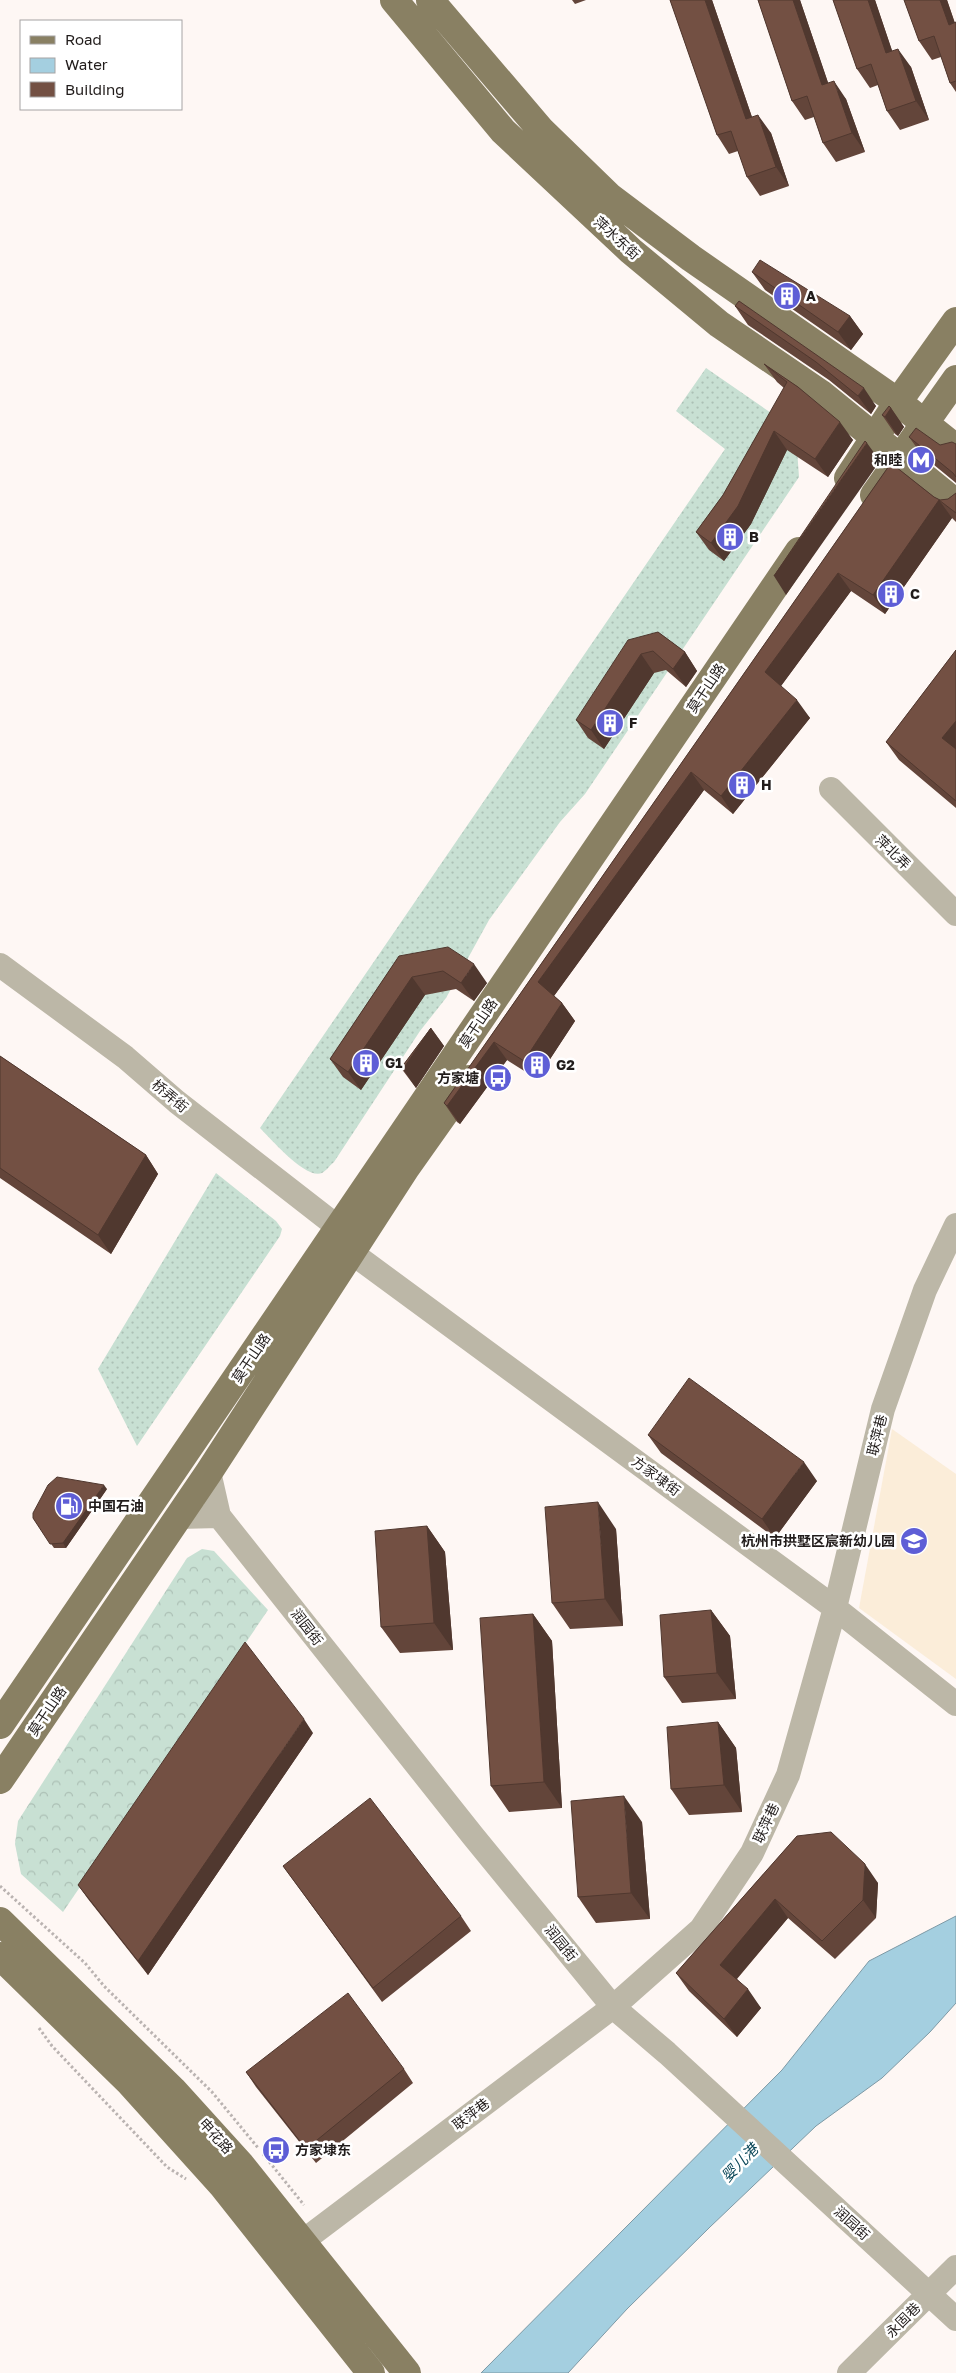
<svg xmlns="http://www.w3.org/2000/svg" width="956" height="2373" viewBox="0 0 956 2373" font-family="'Golos Text','Noto Sans SC',sans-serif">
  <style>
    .education { fill: #fbedd9 }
    .grass { fill: url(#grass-dots) }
    .forest { fill: url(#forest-crowns) }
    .water { fill: #a4cfe0; stroke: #7d99a5 }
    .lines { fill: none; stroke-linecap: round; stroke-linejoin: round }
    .path { stroke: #bab3b1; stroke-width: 3; stroke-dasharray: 2.5 2.5; stroke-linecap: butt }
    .minor { stroke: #bcb7a7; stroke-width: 24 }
    .major { stroke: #898063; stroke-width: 28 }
    .wall { fill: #63453a }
    .shaded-wall { fill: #50382f }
    .building { fill: #735043; stroke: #50382f }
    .labels { text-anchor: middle; stroke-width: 5; stroke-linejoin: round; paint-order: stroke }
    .street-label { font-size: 14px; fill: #211c1b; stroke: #fff }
    .poi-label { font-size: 14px; font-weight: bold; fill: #211c1b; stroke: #fff; text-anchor: start }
    .water-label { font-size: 15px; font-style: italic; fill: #084557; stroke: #fff }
  </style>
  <defs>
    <pattern id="grass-dots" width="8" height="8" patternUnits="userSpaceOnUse" patternTransform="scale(1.25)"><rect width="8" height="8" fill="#c8e0d3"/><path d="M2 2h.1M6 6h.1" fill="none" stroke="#acc0b5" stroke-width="1.8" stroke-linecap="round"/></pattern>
    <pattern id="forest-crowns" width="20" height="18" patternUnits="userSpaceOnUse" patternTransform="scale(1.25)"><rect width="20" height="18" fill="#c8e0d3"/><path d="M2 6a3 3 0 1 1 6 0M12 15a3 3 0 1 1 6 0" fill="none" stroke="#acc0b5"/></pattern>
  </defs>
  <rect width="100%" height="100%" fill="#fef7f4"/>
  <path class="education" d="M892,1429L956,1474V1679L859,1608Z"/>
  <path class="grass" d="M706,368L774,415L797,449L799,477L585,794L560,822L489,920L446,998L420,1031L334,1162C330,1165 326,1171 322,1173C306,1180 271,1139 260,1128L725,449L676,411Z
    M216,1173L276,1221L282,1229L280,1236L137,1446L98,1369Z"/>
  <path class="forest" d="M202,1549L214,1551L268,1610L63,1912L21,1874L15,1844L18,1821L187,1558Z"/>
  <path class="water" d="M956,1916V2003L930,2032L882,2078L816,2126L710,2227L627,2309L568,2373H481L782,2070L869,1961Z"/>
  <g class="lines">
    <path class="path" d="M0,1886L85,1963L104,1986L212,2092L259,2149
      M39,2028L52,2046L167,2167L186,2179
      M263,2154L304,2205"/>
    <path class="minor" d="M831,789L956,914
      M0,965L125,1057L177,1102L339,1228
      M352,1253L835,1608L956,1704
      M209,1472L219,1516L473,1836L613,2007L667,2053L956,2319
      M178,1517L219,1516
      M303,2241L613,2007L701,1929L752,1853L788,1775L835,1608L883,1409L925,1290L956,1225
      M849,2373L956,2267"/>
    <path class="major" d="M394,0L503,131L631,251L719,324L820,393L956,503
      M430,0L541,130L610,197L691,258L898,402L956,448
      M848,478L898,402L956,321
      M874,495L956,379
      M0,1725L799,551
      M0,1780L209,1472L406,1168L469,1079
      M0,1921L173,2090L241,2165L407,2373
      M0,1956L130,2083L222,2185L371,2373"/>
  </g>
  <path class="wall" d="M572,0H586L575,4Z
    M670,0H712L752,117L771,133L789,186L760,196L747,177L738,151L729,154L717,135Z
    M758,0H800L828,83L846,99L865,152L836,162L823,143L814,117L805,120L792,101Z
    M833,0H875L892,51L911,67L929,120L900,130L887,111L878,85L870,88L857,69Z
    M904,0H947L955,23L956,22V92L950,83L941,57L932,60L919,41Z
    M752,272L850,316L863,334L851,350L765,290Z
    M739,301L876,406L871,414L829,380L748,325L735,306Z
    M764,364L798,387L853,440L828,477L787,450L751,524L724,561L709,550L696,532L723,495L784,388L777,382Z
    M891,408L904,427L898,436L895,434L882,415Z
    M909,437L940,445L956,444V483L922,455Z
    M891,463L934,497L940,500L948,499L956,493V522L952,518L885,614L851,591L781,686L810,718L733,814L704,790L554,996L562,1003L575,1021L537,1079L507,1060L460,1124L457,1122L444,1103Z
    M658,632L685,652L697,671L686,687L666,670L654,673L604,749L588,738L576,720Z
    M956,650V808L899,760L886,742Z
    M399,956L487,983L474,1001L456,989L425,995L361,1090L343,1077L330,1059Z
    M431,1028L444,1046L416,1088L401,1068Z
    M0,1056L146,1155L158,1174L111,1254L0,1178Z
    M648,1435L817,1481L775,1538L661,1453Z
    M107,1489L66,1548H54L33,1518Z
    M427,1526L445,1552L453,1650L400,1653L381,1627Z
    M616,1529L623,1626L570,1629L552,1603Z
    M711,1610L730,1636L736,1699L682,1703L664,1677Z
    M533,1614L552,1641L562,1808L509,1812L491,1786Z
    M718,1722L736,1748L742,1812L689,1815L671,1789Z
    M313,1733L148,1975L88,1899L78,1885Z
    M642,1822L650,1919L596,1923L578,1897Z
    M797,1836L878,1883L876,1918L835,1959L788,1918L737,1979L761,2008L737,2037L689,1991L676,1973Z
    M283,1866L461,1916L471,1931L382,2002Z
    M404,2069L413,2083L316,2163L256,2087L246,2072Z"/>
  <path class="shaded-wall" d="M705,0H712L759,138L746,119Z
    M793,0H800L835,103L822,85Z
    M868,0H875L899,71L886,53Z
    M940,0H947L956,27L949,25Z
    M898,49L911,67L929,120L916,101Z
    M834,81L846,99L865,152L852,133Z
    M758,115L771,133L789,186L776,167Z
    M850,316L863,334L851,350L838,332Z
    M864,388L876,406L871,414L858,396Z
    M891,408L904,427L898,436L885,417Z
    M840,422L853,440L828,477L815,459Z
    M774,431L787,450L751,524L724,561L711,543Z
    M867,443L880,461L786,595L774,576Z
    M939,500L952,518L885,614L873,595Z
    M838,573L851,591L778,690L765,672Z
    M685,652L697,671L686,687L673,669Z
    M641,654L654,673L604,749L591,730Z
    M797,700L810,718L733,814L721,796Z
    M956,721V755L942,738Z
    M691,772L704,790L551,1000L538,982Z
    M474,964L487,983L474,1001L461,983Z
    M412,977L425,995L361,1090L348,1072Z
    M562,1003L575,1021L537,1079L524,1061Z
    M431,1028L444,1046L416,1088L403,1069Z
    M494,1042L507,1060L460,1124L447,1106Z
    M146,1155L158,1174L111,1254L98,1235Z
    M804,1462L817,1481L775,1538L762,1519Z
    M104,1485L107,1489L66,1548L63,1543Z
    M598,1502L616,1529L623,1626L605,1599Z
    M427,1526L445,1552L453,1650L434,1623Z
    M711,1610L730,1636L736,1699L717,1673Z
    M533,1614L552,1641L562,1808L544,1782Z
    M304,1719L313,1733L148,1975L138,1961Z
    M718,1722L736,1748L742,1812L724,1785Z
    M624,1796L642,1822L650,1919L631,1893Z
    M865,1864L878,1883L876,1918L863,1900Z
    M775,1899L788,1918L733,1983L720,1965Z
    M748,1989L761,2008L737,2037L724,2019Z"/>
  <path class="building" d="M670,0H705L746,119L758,115L776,167L747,177L731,131L717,135Z
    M758,0H793L822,85L834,81L852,133L823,143L807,96L792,101Z
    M833,0H868L886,53L898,49L916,101L887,111L871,64L857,69Z
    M904,0H940L949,25L956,22V81L950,83L934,36L919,41Z
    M760,260L850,316L838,332L752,272Z
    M739,301L864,388L858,396L816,362L735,306Z
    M764,364L798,387L840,422L815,459L774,431L738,506L711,543L696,532L723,495L787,382Z
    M889,406L891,408L885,417L882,415Z
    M916,428L940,445L952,442L956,444V477L953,473L909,437Z
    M865,441L867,443L774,576L832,490Z
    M891,463L934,497L940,500L948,499L956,493V513L939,500L873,595L838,573L765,672L797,700L721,796L691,772L538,982L562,1003L524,1061L494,1042L447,1106L444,1103Z
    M658,632L685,652L673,669L653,651L641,654L591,730L576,720L628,640Z
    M956,650V721L942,738L956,749V801L886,742Z
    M448,947L474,964L461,983L443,971L412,977L348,1072L330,1059L399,956Z
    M431,1028L403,1069L401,1068Z
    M0,1056L146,1155L98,1235L0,1168Z
    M689,1378L804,1462L762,1519L648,1435Z
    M57,1477L104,1485L63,1543L50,1544L33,1518V1513L48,1485Z
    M598,1502L605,1599L552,1603L545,1507Z
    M427,1526L434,1623L381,1627L375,1531Z
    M711,1610L717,1673L664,1677L660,1615Z
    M533,1614L544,1782L491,1786L480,1618Z
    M245,1642L304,1719L138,1961L78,1885Z
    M718,1722L724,1785L671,1789L667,1727Z
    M624,1796L631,1893L578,1897L571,1801Z
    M370,1798L461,1916L373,1988L283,1866Z
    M831,1832L865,1864L863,1900L822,1941L775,1899L720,1965L748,1989L724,2019L676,1973L797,1836Z
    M348,1993L404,2069L306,2149L246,2072Z"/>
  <defs>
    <g id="building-disc" transform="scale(1.4375)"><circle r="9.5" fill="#5e5ed6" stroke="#fff"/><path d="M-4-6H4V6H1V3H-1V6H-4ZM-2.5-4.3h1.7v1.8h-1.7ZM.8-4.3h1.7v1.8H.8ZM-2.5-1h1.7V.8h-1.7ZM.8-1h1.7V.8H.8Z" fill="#fff"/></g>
    <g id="metro-disc" transform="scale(1.4375)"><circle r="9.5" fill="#5e5ed6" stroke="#fff"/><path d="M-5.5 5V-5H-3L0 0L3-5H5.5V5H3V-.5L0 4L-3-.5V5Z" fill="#fff"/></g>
    <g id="bus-disc" transform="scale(1.4375)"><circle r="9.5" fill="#5e5ed6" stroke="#fff"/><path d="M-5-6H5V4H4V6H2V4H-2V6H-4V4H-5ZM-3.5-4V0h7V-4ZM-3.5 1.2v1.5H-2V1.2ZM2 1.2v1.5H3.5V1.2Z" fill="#fff"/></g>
    <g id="fuel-disc" transform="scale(1.4375)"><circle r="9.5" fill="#5e5ed6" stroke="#fff"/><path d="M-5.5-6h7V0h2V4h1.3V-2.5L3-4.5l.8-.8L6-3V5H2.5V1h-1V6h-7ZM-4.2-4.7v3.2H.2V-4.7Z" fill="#fff"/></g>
    <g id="school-disc" transform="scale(1.4375)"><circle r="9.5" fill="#5e5ed6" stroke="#fff"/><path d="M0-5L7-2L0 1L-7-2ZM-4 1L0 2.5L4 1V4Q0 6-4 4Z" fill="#fff"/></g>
  </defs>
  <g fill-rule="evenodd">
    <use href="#building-disc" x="787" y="296"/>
    <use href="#metro-disc" x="921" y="460"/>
    <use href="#building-disc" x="730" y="537"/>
    <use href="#building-disc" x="891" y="594"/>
    <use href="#building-disc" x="610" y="723"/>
    <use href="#building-disc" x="742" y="785"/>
    <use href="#building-disc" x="366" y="1063"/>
    <use href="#building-disc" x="537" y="1065"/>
    <use href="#bus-disc" x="498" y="1078"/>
    <use href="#fuel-disc" x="69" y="1506"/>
    <use href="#school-disc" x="914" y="1541"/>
    <use href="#bus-disc" x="276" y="2150"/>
  </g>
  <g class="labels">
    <g class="street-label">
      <text transform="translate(617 238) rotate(42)" y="5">萍水东街</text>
      <text transform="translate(706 688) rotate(-56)" y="5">莫干山路</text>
      <text transform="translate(893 852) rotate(45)" y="5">萍北弄</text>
      <text transform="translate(478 1023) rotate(-56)" y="5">莫干山路</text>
      <text transform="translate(170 1096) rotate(40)" y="5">桥弄街</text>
      <text transform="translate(251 1358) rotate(-56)" y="5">莫干山路</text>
      <text transform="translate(877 1435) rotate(-76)" y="5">联萍巷</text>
      <text transform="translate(656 1476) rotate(36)" y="5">方家埭街</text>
      <text transform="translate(307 1627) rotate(52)" y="5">润园街</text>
      <text transform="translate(47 1711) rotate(-56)" y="5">莫干山路</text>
      <text transform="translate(766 1823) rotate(-65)" y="5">联萍巷</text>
      <text transform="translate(561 1943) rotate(51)" y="5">润园街</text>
      <text transform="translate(471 2114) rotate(-37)" y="5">联萍巷</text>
      <text transform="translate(216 2136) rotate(48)" y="5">申花路</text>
      <text transform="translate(852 2223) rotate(42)" y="5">润园街</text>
      <text transform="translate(903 2320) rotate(-45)" y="5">永固巷</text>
    </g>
    <g class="poi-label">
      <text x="806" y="301">A</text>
      <text x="902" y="465" text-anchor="end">和睦</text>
      <text x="749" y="542">B</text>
      <text x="910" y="599">C</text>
      <text x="629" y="728">F</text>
      <text x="761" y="790">H</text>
      <text x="385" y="1068">G1</text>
      <text x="556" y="1070">G2</text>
      <text x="479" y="1083" text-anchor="end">方家塘</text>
      <text x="88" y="1511">中国石油</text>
      <text x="895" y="1546" text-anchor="end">杭州市拱墅区宸新幼儿园</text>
      <text x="295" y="2155">方家埭东</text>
    </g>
    <g class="water-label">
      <text transform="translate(740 2163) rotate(-46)" y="5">婴儿港</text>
    </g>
  </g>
  <rect x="20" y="20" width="162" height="90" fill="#ffffff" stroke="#a6a4a4"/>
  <rect x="30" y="36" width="25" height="8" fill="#898063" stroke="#a6a4a4"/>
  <text x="65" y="45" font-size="15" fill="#211c1b">Road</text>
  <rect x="30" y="58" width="25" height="15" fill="#a4cfe0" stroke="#a6a4a4"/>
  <text x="65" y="70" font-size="15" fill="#211c1b">Water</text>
  <rect x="30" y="82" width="25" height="15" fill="#735043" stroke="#a6a4a4"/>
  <text x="65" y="95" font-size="15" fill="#211c1b">Building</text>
</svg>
